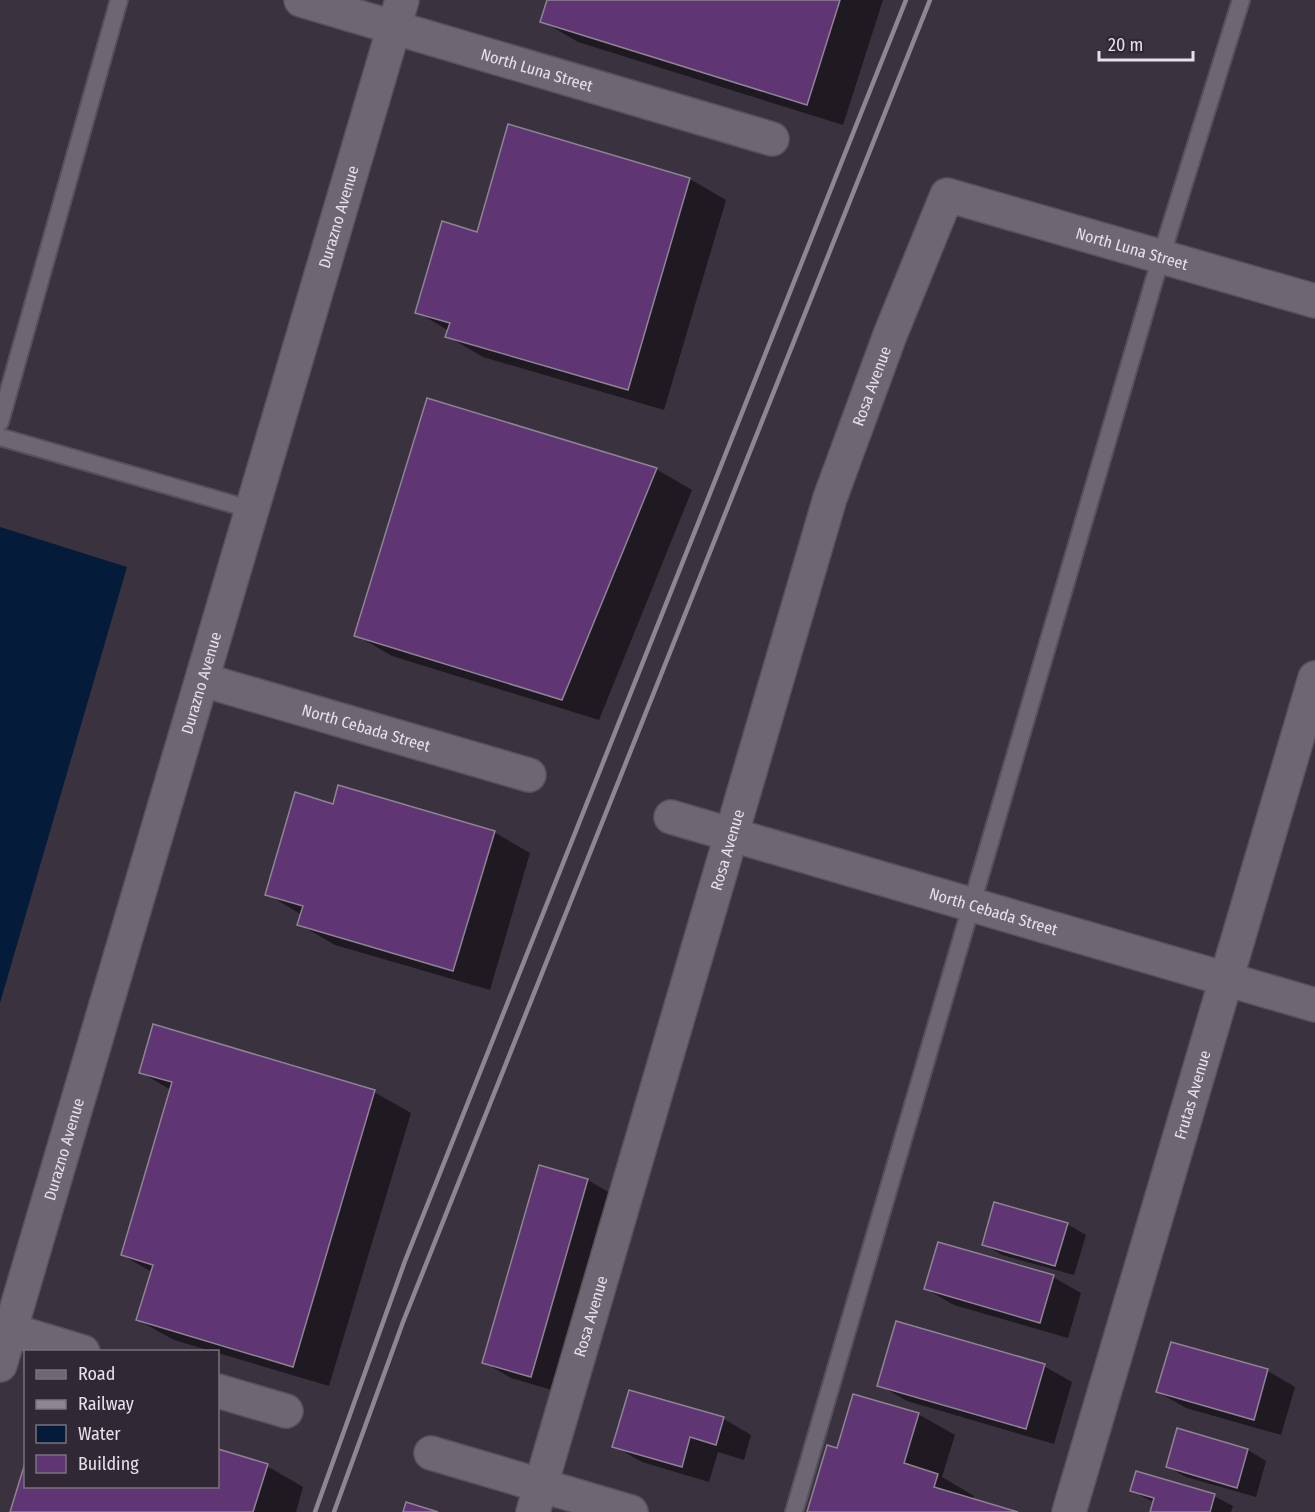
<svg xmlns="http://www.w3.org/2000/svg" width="1315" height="1512" viewBox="0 0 1315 1512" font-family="'Fira Sans Condensed',sans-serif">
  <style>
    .water { fill: #041b3a }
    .shadow { fill: #0007 }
    .building { fill: #603574; stroke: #8d8493; stroke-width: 1.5 }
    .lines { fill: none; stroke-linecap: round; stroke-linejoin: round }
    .lane-casing { stroke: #58515c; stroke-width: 20 }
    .street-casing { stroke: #58515c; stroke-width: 36 }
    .lane { stroke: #6f6674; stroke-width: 16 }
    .street { stroke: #6f6674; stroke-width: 33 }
    .rail { stroke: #8d8791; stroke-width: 4.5 }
    .labels { text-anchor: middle; stroke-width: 4.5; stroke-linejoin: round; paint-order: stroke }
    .street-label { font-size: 16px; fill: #e6e1e9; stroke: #302834 }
  </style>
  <rect width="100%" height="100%" fill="#3a323e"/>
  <path class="water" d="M0,527L127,567L0,1003Z"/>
  <path class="shadow" d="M548,0H883L843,125L578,42L542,21Z
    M690,179L726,200L664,410L483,357L447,336L449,331L417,312L478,234Z
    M656,469L692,490L599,720L392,656L356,635Z
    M334,806L494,832L530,853L490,990L335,945L299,924L302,915L267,894Z
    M140,1072L374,1092L411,1113L329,1386L174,1340L138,1320L152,1272L122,1255L171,1090Z
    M588,1180L615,1196L559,1392L511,1378L484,1362Z
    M1067,1224L1086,1235L1074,1275L1002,1255L983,1244Z
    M1053,1277L1081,1293L1068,1338L954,1305L926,1289Z
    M1172,1343L1268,1371L1295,1387L1281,1435L1186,1408L1158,1392Z
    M1044,1366L1072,1382L1054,1444L907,1401L879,1385Z
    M630,1392L724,1419L751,1435L744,1460L718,1452L709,1482L642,1462L614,1446Z
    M918,1414L955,1435L942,1477L974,1496L973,1500L1013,1512H809L838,1450Z
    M1248,1450L1266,1461L1256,1497L1186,1477L1168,1467Z
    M218,1451L267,1466L303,1487L296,1512H11L26,1486H218Z
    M1132,1491L1214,1496L1233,1506L1231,1512H1152L1155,1503Z"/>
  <path class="building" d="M547,0H840L807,105L540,22Z
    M508,124L690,178L628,390L445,337L450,323L415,313L442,221L477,232Z
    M427,398L657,468L562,700L354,636Z
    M338,785L495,831L453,971L297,925L303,906L265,895L295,792L333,804Z
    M153,1024L375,1090L293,1367L136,1320L153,1265L121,1255L172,1082L139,1073Z
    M539,1165L588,1179L531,1377L482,1363Z
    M994,1202L1068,1223L1055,1266L982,1245Z
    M938,1242L1054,1275L1040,1323L924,1289Z
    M896,1321L1045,1364L1026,1429L877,1386Z
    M1171,1342L1268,1369L1254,1420L1156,1392Z
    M629,1390L724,1417L716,1445L690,1437L682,1467L612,1447Z
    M853,1394L919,1413L904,1463L938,1474L934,1487L1018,1512H807L827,1445L837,1448Z
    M1177,1428L1248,1449L1237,1488L1166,1467Z
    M218,1449L268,1464L253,1512H10L26,1460V1486H218Z
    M1136,1471L1215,1494L1210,1512H1150L1154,1498L1130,1491Z
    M406,1502L438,1512H403Z"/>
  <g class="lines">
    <g class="lane-casing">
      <path id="lane" d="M0,422L119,0
        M0,437L253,510
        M794,1512L1161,257L1241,0"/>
    </g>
    <g class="street-casing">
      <g id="street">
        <path id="s1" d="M301,0L772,139"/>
        <path id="s2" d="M203,680L529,775"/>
        <path id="s3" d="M671,817L1315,1005"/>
        <path d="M0,1327L83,1352"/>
        <path id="s4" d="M0,1365L402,0"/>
        <path d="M218,1391L286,1411"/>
        <path d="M431,1453L631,1512"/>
        <path id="s5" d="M533,1512L830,498L890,335L947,195L1315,301"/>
        <path id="s6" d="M1069,1512L1315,678"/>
      </g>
    </g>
    <use href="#lane" class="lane"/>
    <use href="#street" class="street"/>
    <path class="rail" d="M315,1512L405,1261L906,0
      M334,1512L403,1322L930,0"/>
  </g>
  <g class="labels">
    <g class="street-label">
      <text dy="6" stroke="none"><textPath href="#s1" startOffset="246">North Luna Street</textPath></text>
      <text dy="6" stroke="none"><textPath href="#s4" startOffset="1197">Durazno Avenue</textPath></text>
      <text dy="6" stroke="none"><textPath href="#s5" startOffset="1574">North Luna Street</textPath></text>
      <text dy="6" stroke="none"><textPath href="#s5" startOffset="1176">Rosa Avenue</textPath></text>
      <text dy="6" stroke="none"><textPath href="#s4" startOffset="711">Durazno Avenue</textPath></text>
      <text dy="6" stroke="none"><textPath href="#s2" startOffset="170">North Cebada Street</textPath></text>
      <text dy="6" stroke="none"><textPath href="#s5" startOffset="690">Rosa Avenue</textPath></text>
      <text dy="6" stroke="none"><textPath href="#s3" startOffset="336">North Cebada Street</textPath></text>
      <text dy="6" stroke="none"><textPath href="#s6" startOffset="435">Frutas Avenue</textPath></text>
      <text dy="6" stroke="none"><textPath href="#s4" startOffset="225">Durazno Avenue</textPath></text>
      <text dy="6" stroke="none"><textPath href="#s5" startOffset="204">Rosa Avenue</textPath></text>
    </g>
  </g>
  <rect x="24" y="1350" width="195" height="138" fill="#302834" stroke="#79727c" stroke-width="1.5"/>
  <rect x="36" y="1370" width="30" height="9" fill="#6f6674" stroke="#79727c" stroke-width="1.5"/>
  <text x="78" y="1380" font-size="18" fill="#e6e1e9">Road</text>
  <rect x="36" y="1400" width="30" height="9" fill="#8d8791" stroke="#79727c" stroke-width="1.5"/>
  <text x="78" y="1410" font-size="18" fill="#e6e1e9">Railway</text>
  <rect x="36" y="1425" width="30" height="18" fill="#041b3a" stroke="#79727c" stroke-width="1.5"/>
  <text x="78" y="1440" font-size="18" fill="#e6e1e9">Water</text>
  <rect x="36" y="1455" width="30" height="18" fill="#603574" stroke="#79727c" stroke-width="1.5"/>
  <text x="78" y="1470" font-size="18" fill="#e6e1e9">Building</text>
  <path d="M1099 51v9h94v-9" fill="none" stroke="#e6e1e9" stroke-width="3"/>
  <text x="1108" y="51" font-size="18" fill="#e6e1e9" stroke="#302834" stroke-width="4.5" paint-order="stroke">20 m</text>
</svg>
